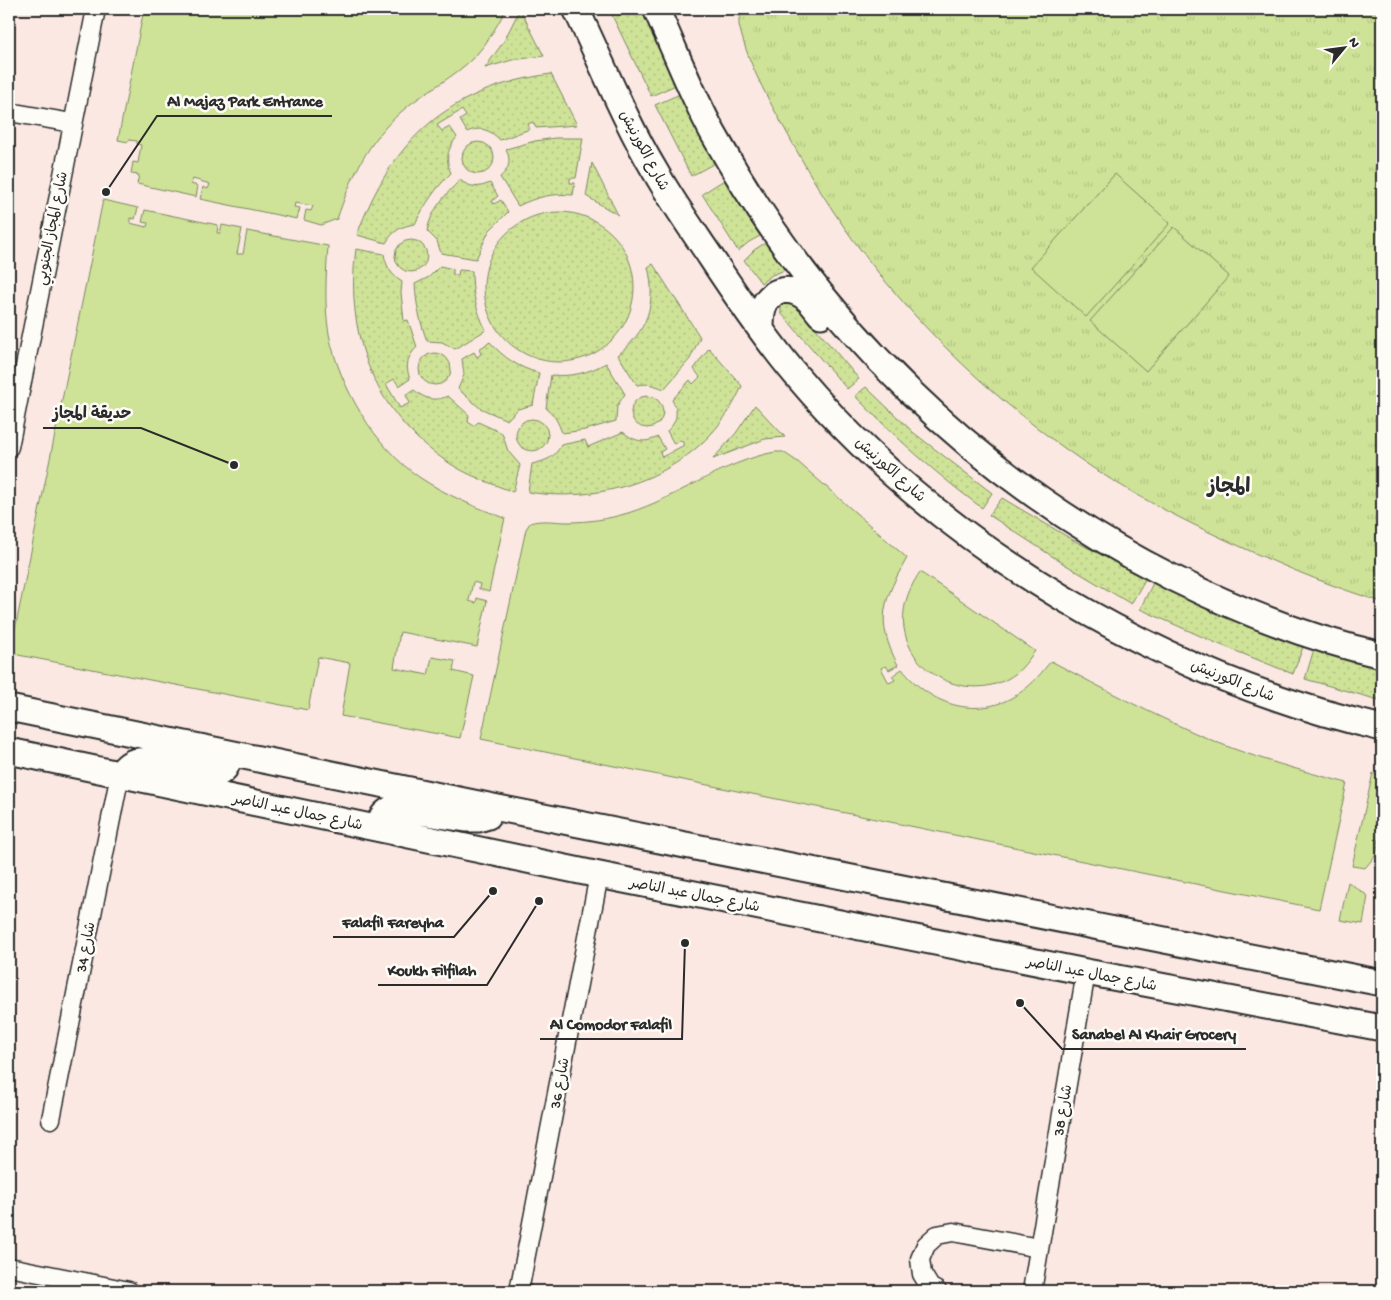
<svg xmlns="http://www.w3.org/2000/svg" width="1391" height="1300" viewBox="0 0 1391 1300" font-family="'Gochi Hand','Playpen Sans Arabic',sans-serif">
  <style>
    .grass { fill: url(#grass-dots); stroke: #7c8761 }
    .park { fill: url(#park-tufts); stroke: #7c8761 }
    .garden { fill: #cee397; stroke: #7c8761 }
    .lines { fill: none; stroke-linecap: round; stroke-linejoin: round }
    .street-casing { stroke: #2b2b2b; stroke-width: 21 }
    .secondary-casing { stroke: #2b2b2b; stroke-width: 29 }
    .street { stroke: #fdfcf7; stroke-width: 18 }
    .secondary { stroke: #fdfcf7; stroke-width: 25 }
    .labels { text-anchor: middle; stroke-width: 5; stroke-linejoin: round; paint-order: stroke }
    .street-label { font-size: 15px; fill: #2b2b2b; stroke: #fdfcf7 }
    .district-label { font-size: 20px; font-weight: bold; fill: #2b2b2b; stroke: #fdfcf7 }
    .leader { fill: none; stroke: #2b2b2b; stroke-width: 2 }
    .callout-dot { fill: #2b2b2b; stroke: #fdfcf7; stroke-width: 2 }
    .callout-label { font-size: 16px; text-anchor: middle; font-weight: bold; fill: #2b2b2b; stroke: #fdfcf7; stroke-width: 5; stroke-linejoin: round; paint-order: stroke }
  </style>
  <defs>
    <pattern id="grass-dots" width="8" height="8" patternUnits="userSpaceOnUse" patternTransform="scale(1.25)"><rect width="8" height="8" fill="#cee397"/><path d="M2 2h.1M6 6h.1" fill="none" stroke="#b1c382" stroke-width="1.8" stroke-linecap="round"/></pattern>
    <pattern id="park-tufts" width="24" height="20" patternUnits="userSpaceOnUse" patternTransform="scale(1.25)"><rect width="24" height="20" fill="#cee397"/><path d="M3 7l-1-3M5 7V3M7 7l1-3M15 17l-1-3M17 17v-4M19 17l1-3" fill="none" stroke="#b1c382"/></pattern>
  </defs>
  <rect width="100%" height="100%" fill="#fbe8e3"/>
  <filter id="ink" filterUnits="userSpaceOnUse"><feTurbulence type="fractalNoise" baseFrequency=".02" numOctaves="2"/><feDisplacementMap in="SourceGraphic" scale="10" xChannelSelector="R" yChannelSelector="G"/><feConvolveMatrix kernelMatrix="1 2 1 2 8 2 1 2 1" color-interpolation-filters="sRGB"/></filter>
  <g filter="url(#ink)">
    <path class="grass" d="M520,9L544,56L512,60L485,68L504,41Z
      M609,9H641L676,85L651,96Z
      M551,74L577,125L536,128L533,122L528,124L530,129L500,140C490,130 481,126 467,132L460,120L466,116L462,110L437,125L442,131L450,127L457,137C447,149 445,160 451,173C435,189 425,204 415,224C401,226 393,231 386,243L357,235C392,139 449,88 551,74Z
      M680,94L715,163L691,176L655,105Z
      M555,138H583L576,178H570V183H575L573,195C552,193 536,197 518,206L500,177C510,169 511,160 506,149L535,141Z
      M462 158a16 16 0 1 1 32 0a16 16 0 1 1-32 0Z
      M592,163L618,215L586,196Z
      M460,180C470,188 479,188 490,183L498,196L492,201L494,204L501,200L508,212L489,231L476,259L441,253L437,241L427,231C431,210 445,195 460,180Z
      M724,180L760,236L749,242L738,251L702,194Z
      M484 287a75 75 0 1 1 150 0a75 75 0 1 1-150 0Z
      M395 256a16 16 0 1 1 32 0a16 16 0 1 1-32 0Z
      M765,243L785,270L772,275L761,283L744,260L754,250Z
      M356,249L384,254C386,266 391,275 402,282L401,293L404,321L408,320L417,347C407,357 405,366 410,379L399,386L394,379L386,384L400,408L410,403L406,395L414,390C425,399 434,402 448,396L469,415L468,422L474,426L478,422L502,433L508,451L520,465L513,492C493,484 472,477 454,466C376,419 344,336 356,249Z
      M653,264L700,337L690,359L664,389C654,385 648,383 637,385L618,355C647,331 657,304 648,267Z
      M440,266L453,269V275H458L459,270L472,271C472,293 476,310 486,330L455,349L442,342L427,341C420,322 416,304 415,284L429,277Z
      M785,302L794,303L859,379L847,389L781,313V307Z
      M490,342C504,358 519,368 539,373L533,405L518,409L507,420L480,408L458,389L464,375L462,359L474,352L477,357L481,354L479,349Z
      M709,348L742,386C707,469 612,506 528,492L532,464C545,461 555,458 561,445L585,440L588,447L623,432C634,441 644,444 658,437L665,449L660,452L662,457L684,445L681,440L674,444L667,431C677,422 679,412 672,400L690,380L693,384L700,377L694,369Z
      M419 369a16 16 0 1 1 32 0a16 16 0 1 1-32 0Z
      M606,363L625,394L617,406L616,421L585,430L562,433C558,422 555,415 546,408L551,375C572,377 588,373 606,363Z
      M866,387L914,433L992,493L982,508C936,474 895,437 855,396Z
      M631 412a16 16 0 1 1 32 0a16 16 0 1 1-32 0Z
      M755,405L785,437L765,439L713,459L736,433Z
      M516 435a16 16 0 1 1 32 0a16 16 0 1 1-32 0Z
      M1002,498L1073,540L1146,578L1131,604L1061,562L989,515Z
      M1153,583L1227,616L1303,647L1293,674L1216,643L1140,609Z
      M1314,649L1382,669V701L1305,679Z"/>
    <path class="park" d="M745,9H1382V602C1336,588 1292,570 1248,550C1194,526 1142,500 1093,468C970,386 863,275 793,144C772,105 749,69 739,25V18Z"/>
    <path class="garden" d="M144,9H504V13C496,27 488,42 477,54C455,78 424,91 401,112C367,142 351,178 337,219L321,225L304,220L306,210L311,211L313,206L295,203L294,207L300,208L297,219L200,199L203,187L208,189L210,184L193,179L191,184L198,186L196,197L137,184L139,175L131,174L133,162L138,163L141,145L137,144V141L129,140L128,142L118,140Z
      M1115,174L1170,223L1086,317L1031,267Z
      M103,200L138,208L135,219L130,218V223L147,227L148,223L142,222L145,210L218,225L217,233H220L222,225L242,229L237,254H243L247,231L328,246C326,275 324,305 329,334C339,386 375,447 419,477C446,495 475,507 505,518L489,592L479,589L480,584L473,582L469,601L476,603L477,598L487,601L477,647L400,632L394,668L428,675L432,657L455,661L453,671L474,676L460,738L341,716L350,663L318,657L308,710L18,655L13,651L12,644Z
      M1174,227L1229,276L1146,371L1090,321Z
      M775,452H783L798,462L907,558C884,599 874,620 898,665L889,670L886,666L881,668L889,683L895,680L892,676L902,669C932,707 980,721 1021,692C1033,684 1042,672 1051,661C1105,690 1159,718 1216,742C1258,759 1303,771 1347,783L1319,909L481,739L526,529L530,523C541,519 556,522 568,522C589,522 608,519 628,513C679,497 722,462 775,452Z
      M920,572L1035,651C1029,659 1023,668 1015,674C978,702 919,682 906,637C899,614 907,591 920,572Z
      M1373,773L1382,779V825L1376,855L1365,868L1352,866Z
      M1348,882L1368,896L1363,924L1340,920Z"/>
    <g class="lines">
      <g class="street-casing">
        <path id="street" d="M9,112L72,123
          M9,447L96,9
          M51,1119L120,774
          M9,1267L129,1291
          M519,1291L599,875
          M937,1291L930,1287L922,1274L920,1259L926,1245L937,1235L953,1232L1039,1248
          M1032,1291L1086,972"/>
      </g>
      <g class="secondary-casing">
        <path id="secondary" d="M576,9C602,63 624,119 655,171C672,201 691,228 710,256C737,297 765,338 796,375C942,548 1163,677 1382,728
          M656,9C675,50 691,93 713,133C820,326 976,479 1173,578C1240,611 1310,639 1382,655
          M761,329C761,322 761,313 764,306C771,288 792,286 806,298C812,302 816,310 821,315
          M9,708L498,808L1382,983
          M9,751L599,875L1086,972L1382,1028
          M120,774C127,764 133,760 146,761L212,775C224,773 229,766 228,753
          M379,828C380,817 384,813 393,808L466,819H478L488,816"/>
      </g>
      <use href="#street" class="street"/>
      <use href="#secondary" class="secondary"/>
    </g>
  </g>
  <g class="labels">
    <g class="street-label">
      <text transform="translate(645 150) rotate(62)" y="5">شارع الكورنيش</text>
      <text transform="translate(51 228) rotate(-79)" y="5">شارع المجاز الجنوبي</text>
      <text transform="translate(891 469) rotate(42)" y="5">شارع الكورنيش</text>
      <text transform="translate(1233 680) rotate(22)" y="5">شارع الكورنيش</text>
      <text transform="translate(298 811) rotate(12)" y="5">شارع جمال عبد الناصر</text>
      <text transform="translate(695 894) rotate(11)" y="5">شارع جمال عبد الناصر</text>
      <text transform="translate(85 947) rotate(-79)" y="5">شارع 34</text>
      <text transform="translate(1092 973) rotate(11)" y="5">شارع جمال عبد الناصر</text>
      <text transform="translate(559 1083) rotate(-79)" y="5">شارع 36</text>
      <text transform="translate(1062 1110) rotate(-80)" y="5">شارع 38</text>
    </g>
    <g class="district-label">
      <text x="1229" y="492">المجاز</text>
    </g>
  </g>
  <path class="leader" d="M106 192L157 116H332M234 465L141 428H43M493 891L454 937H333M539 901L487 985H378M685 943L682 1039H540M1020 1003L1062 1049H1246"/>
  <g class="callout-dot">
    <circle cx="106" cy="192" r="5"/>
    <circle cx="234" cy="465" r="5"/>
    <circle cx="493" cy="891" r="5"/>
    <circle cx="539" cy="901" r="5"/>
    <circle cx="685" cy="943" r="5"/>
    <circle cx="1020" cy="1003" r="5"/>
  </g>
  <g class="callout-label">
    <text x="245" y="106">Al Majaz Park Entrance</text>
    <text x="92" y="418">حديقة المجاز</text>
    <text x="393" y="927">Falafil Fareyha</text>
    <text x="432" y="975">Koukh Filfilah</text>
    <text x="611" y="1029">Al Comodor Falafil</text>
    <text x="1154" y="1039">Sanabel Al Khair Grocery</text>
  </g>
  <rect width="1391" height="1300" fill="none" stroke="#fdfcf7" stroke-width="30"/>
  <rect x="15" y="15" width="1361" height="1270" fill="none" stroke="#2b2b2b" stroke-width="2" filter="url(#ink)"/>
  <g transform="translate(1344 48) rotate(61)" stroke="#fdfcf7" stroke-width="4" paint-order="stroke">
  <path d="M0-4L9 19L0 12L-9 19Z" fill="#2b2b2b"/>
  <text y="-8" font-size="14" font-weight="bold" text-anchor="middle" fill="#2b2b2b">N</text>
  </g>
</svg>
